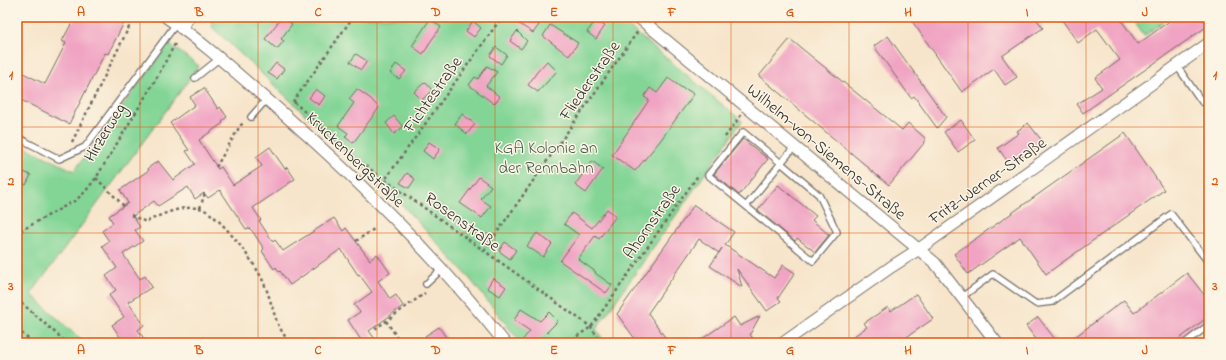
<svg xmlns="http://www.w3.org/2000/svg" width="1226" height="360" viewBox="0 0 1226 360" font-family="'Indie Flower',sans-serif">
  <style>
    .green { fill: #83d596; stroke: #578060 }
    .building { fill: #f0a3c2 }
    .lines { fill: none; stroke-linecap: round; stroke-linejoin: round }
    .lane-casing { stroke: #726c63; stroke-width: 8 }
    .street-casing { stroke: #726c63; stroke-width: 13 }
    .path { stroke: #726c63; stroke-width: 2.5; stroke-dasharray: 3 3; stroke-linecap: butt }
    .lane { stroke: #fff; stroke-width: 5.5 }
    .street { stroke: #fff; stroke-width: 11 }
    .grid { fill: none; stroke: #df570e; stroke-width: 1; stroke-opacity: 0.55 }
    .labels { text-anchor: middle; stroke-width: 3; stroke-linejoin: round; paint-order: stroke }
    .street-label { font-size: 17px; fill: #2b2b2b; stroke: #fcf5e5 }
    .park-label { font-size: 17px; fill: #455e4b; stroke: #fcf5e5 }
    .neatline { fill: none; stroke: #df570e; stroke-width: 1.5 }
    .grid-label { font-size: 13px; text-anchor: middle; font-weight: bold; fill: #df570e }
  </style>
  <rect width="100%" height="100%" fill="#fcf5e5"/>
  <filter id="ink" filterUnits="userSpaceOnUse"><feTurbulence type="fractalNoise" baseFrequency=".025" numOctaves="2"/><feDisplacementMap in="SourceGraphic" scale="8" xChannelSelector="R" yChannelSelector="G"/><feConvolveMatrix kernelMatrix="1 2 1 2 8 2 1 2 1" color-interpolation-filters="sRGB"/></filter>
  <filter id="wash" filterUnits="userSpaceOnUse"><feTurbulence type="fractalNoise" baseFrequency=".012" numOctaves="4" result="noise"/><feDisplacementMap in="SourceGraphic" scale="16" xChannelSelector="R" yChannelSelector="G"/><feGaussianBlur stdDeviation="0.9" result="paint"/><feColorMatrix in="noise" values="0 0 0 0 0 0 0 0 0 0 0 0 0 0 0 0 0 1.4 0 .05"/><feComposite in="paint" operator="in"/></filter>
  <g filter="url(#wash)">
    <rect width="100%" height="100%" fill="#f7e5cb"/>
    <path class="green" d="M211,17H615L628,26L742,121L596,329L605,343H521L466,274L404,207L212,27Z
      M1131,17H1170L1144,36Z
      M169,44L199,66L31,294L84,343H17V143L74,171Z"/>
    <g id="blocks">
      <path class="building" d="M75,17H127L108,54L105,53L69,124L17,98V70L45,84L66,43L62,41Z
        M282,17L292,24L281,39L284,41L277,49L265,39Z
        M509,17H529L539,25L533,33Z
        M909,17H1035L1043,28L1002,56L1017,77L1005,85L994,69L962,92Z
        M1060,17H1119L1138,44L1175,17H1209V25L1083,113L1077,104L1102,88L1095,78L1120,60L1097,29L1078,43Z
        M430,19L441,27L428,45H429L423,54L412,46Z
        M596,20L605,26L596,39L587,32Z
        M473,21L481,28L474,37L466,31Z
        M550,25L578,43L569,56L543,36Z
        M517,31L527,41L521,49L510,41Z
        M888,36L946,117L937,128L914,96L911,98L874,46Z
        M790,39L902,130L908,123L925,138V142L889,185L869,169V168L759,76Z
        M496,47L507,55L501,64L490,56Z
        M356,54L367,61L361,70L350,62Z
        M547,61L557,71L538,92L528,85L537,72Z
        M276,63L284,69L277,79L268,73Z
        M396,64L406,71L399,79L390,73Z
        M487,66L497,72L486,86L500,97L494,104L469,85L475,77L478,79Z
        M668,78L685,90L686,89L694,94L660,141L635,171L612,155L649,100L644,97L650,88L657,93Z
        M425,82L432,90L422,100L414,92Z
        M204,88L218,109L220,107L227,117L222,121L223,123L199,140L218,169L221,167L233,185L262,166L256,157L270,147L285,169L287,167L295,179L253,208L261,220L259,221L273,242L275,240L283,251L334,218L343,231L346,228L370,260L377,254L390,273L378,281L390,299L396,295L403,306L369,331L378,343H363L348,320L360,312L354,305L372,292L359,274L358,275L341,249L290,285L280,271L279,272L276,267L274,269L262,251L264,249L253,232L249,228L246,229L220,190L208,198L204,193L195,199L188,187L158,206L154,201L133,216L140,227L135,230L143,241L123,254L140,279L145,276L152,287L128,302L144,325L138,330L147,343H124L112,325L124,317L109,295L116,290L106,276L117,268L102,246L109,241L102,231L113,223L109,216L128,203L120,190L149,170L148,168L158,161L173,180L195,164L186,151L189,150L170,123L195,105L190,97Z
        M316,89L325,96L319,105L309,98Z
        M357,89L371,99L379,108L353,143L345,137L348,133L338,126L354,103L349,99Z
        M462,114L475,124L467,134L455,124Z
        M394,116L403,127L394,134L386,123Z
        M961,120L975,140L958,152L944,132Z
        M1028,123L1043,142L1010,165L998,148L1019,133L1017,131Z
        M1125,133L1164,190L1046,274L1020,237L968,274L954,254Z
        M743,139L768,159L739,195L714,174Z
        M429,142L440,149L433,159L423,151Z
        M592,161L603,169L586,193L575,185Z
        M21,171L31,175L26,185L17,180Z
        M407,173L415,179L409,188L400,183Z
        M479,177L491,186L481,199L491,206L482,218L460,203Z
        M778,185L816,216L812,220L829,235L815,252L797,238L795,241L758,210Z
        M694,205L734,232L725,245L774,278L783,265L795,273L778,298L781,301L767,311L737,269L742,287L710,266L722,248L719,253L699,239L648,313L669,343H638L617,314Z
        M607,209L616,216L599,239L595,236L578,259L596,272L595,273L612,285L606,293L560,261L579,235L564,224L572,213L592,228Z
        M537,233L552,244L543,257L527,246Z
        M505,242L516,250L510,259L499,251Z
        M1187,273L1209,301V316L1174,343H1067L1124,300L1134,313Z
        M493,278L506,287L500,296L487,288Z
        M916,294L933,319L898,343H844L867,327L864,323L888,307L891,311Z
        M521,309L540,321L549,312L558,321L536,343H520L530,331L514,320Z
        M760,316L750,334L753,339L747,343H696L734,317L740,326Z
        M1038,317L1058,343H1039L1026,326Z
        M439,327L450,343H430L425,336Z"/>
    </g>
  </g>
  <g filter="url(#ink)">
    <use href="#blocks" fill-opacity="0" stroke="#726c63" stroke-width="1"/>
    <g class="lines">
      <g class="lane-casing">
        <path id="lane" d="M1177,66L1202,102
          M195,78L220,58
          M251,117L267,99
          M17,137L59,159L85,147L176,24
          M746,206L781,163L743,132L708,175L813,261L837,232L819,195L781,163L795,146
          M426,284L442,269
          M962,297L993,274L1036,304L1052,302L1171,214L1209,263
          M1185,343L1209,325"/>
      </g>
      <g class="street-casing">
        <path id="street" d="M166,17C200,40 231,68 262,95C350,171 433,253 505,343
          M638,17L935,263L997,343
          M181,28L189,17
          M783,343L891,267L919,249L1209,43"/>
      </g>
      <path class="path" d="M293,102L353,17
        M294,102L360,162L591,327L601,343
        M725,137L741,115
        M72,142L134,17
        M216,167L240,126L244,122
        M96,178L124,206
        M379,188L502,17
        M200,208L205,193
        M131,215L146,222C162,214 180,206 199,208C217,211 256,264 263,281C269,294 272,308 277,322C280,329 285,336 289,343
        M17,236L22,230L76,200L85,192L96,178L156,79L176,42
        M356,241L374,229
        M484,251L638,31
        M17,299L67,343
        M386,321L397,337L399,343
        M17,329L33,343
        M375,329L425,293
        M567,343L591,327L699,174"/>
      <use href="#lane" class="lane"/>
      <use href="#street" class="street"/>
    </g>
  </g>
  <path class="grid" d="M140,17V343M258,17V343M377,17V343M495,17V343M613,17V343M731,17V343M849,17V343M968,17V343M1086,17V343M17,127H1209M17,233H1209"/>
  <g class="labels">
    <g class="street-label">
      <text transform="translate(589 80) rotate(-55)" y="6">Fliederstraße</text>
      <text transform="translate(432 94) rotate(-55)" y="6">Fichtestraße</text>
      <text transform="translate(104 132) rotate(-59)" y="6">Hirzerweg</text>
      <text transform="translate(827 151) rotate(40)" y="6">Wilhelm-von-Siemens-Straße</text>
      <text transform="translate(356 159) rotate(44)" y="6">Kruckenbergstraße</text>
      <text transform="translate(987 180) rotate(-35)" y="6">Fritz-Werner-Straße</text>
      <text transform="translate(463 221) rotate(36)" y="6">Rosenstraße</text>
      <text transform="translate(651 221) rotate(-55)" y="6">Ahornstraße</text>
    </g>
    <g class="park-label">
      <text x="546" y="153">KGA Kolonie an<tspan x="546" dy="20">der Rennbahn</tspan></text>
    </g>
  </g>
  <rect width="1226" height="360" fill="none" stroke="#fcf5e5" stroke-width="44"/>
  <rect x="22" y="22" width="1182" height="316" class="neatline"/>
  <g class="grid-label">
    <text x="81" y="16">A</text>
    <text x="199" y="16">B</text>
    <text x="318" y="16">C</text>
    <text x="436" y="16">D</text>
    <text x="554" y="16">E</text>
    <text x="672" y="16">F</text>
    <text x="790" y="16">G</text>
    <text x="908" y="16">H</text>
    <text x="1027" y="16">I</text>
    <text x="1145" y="16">J</text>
    <text x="11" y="79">1</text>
    <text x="1215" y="79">1</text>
    <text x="11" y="185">2</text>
    <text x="1215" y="185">2</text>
    <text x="11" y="290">3</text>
    <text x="1215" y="290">3</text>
    <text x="81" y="354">A</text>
    <text x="199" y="354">B</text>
    <text x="318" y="354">C</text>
    <text x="436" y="354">D</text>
    <text x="554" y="354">E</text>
    <text x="672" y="354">F</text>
    <text x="790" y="354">G</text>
    <text x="908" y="354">H</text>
    <text x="1027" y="354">I</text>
    <text x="1145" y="354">J</text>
  </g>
</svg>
